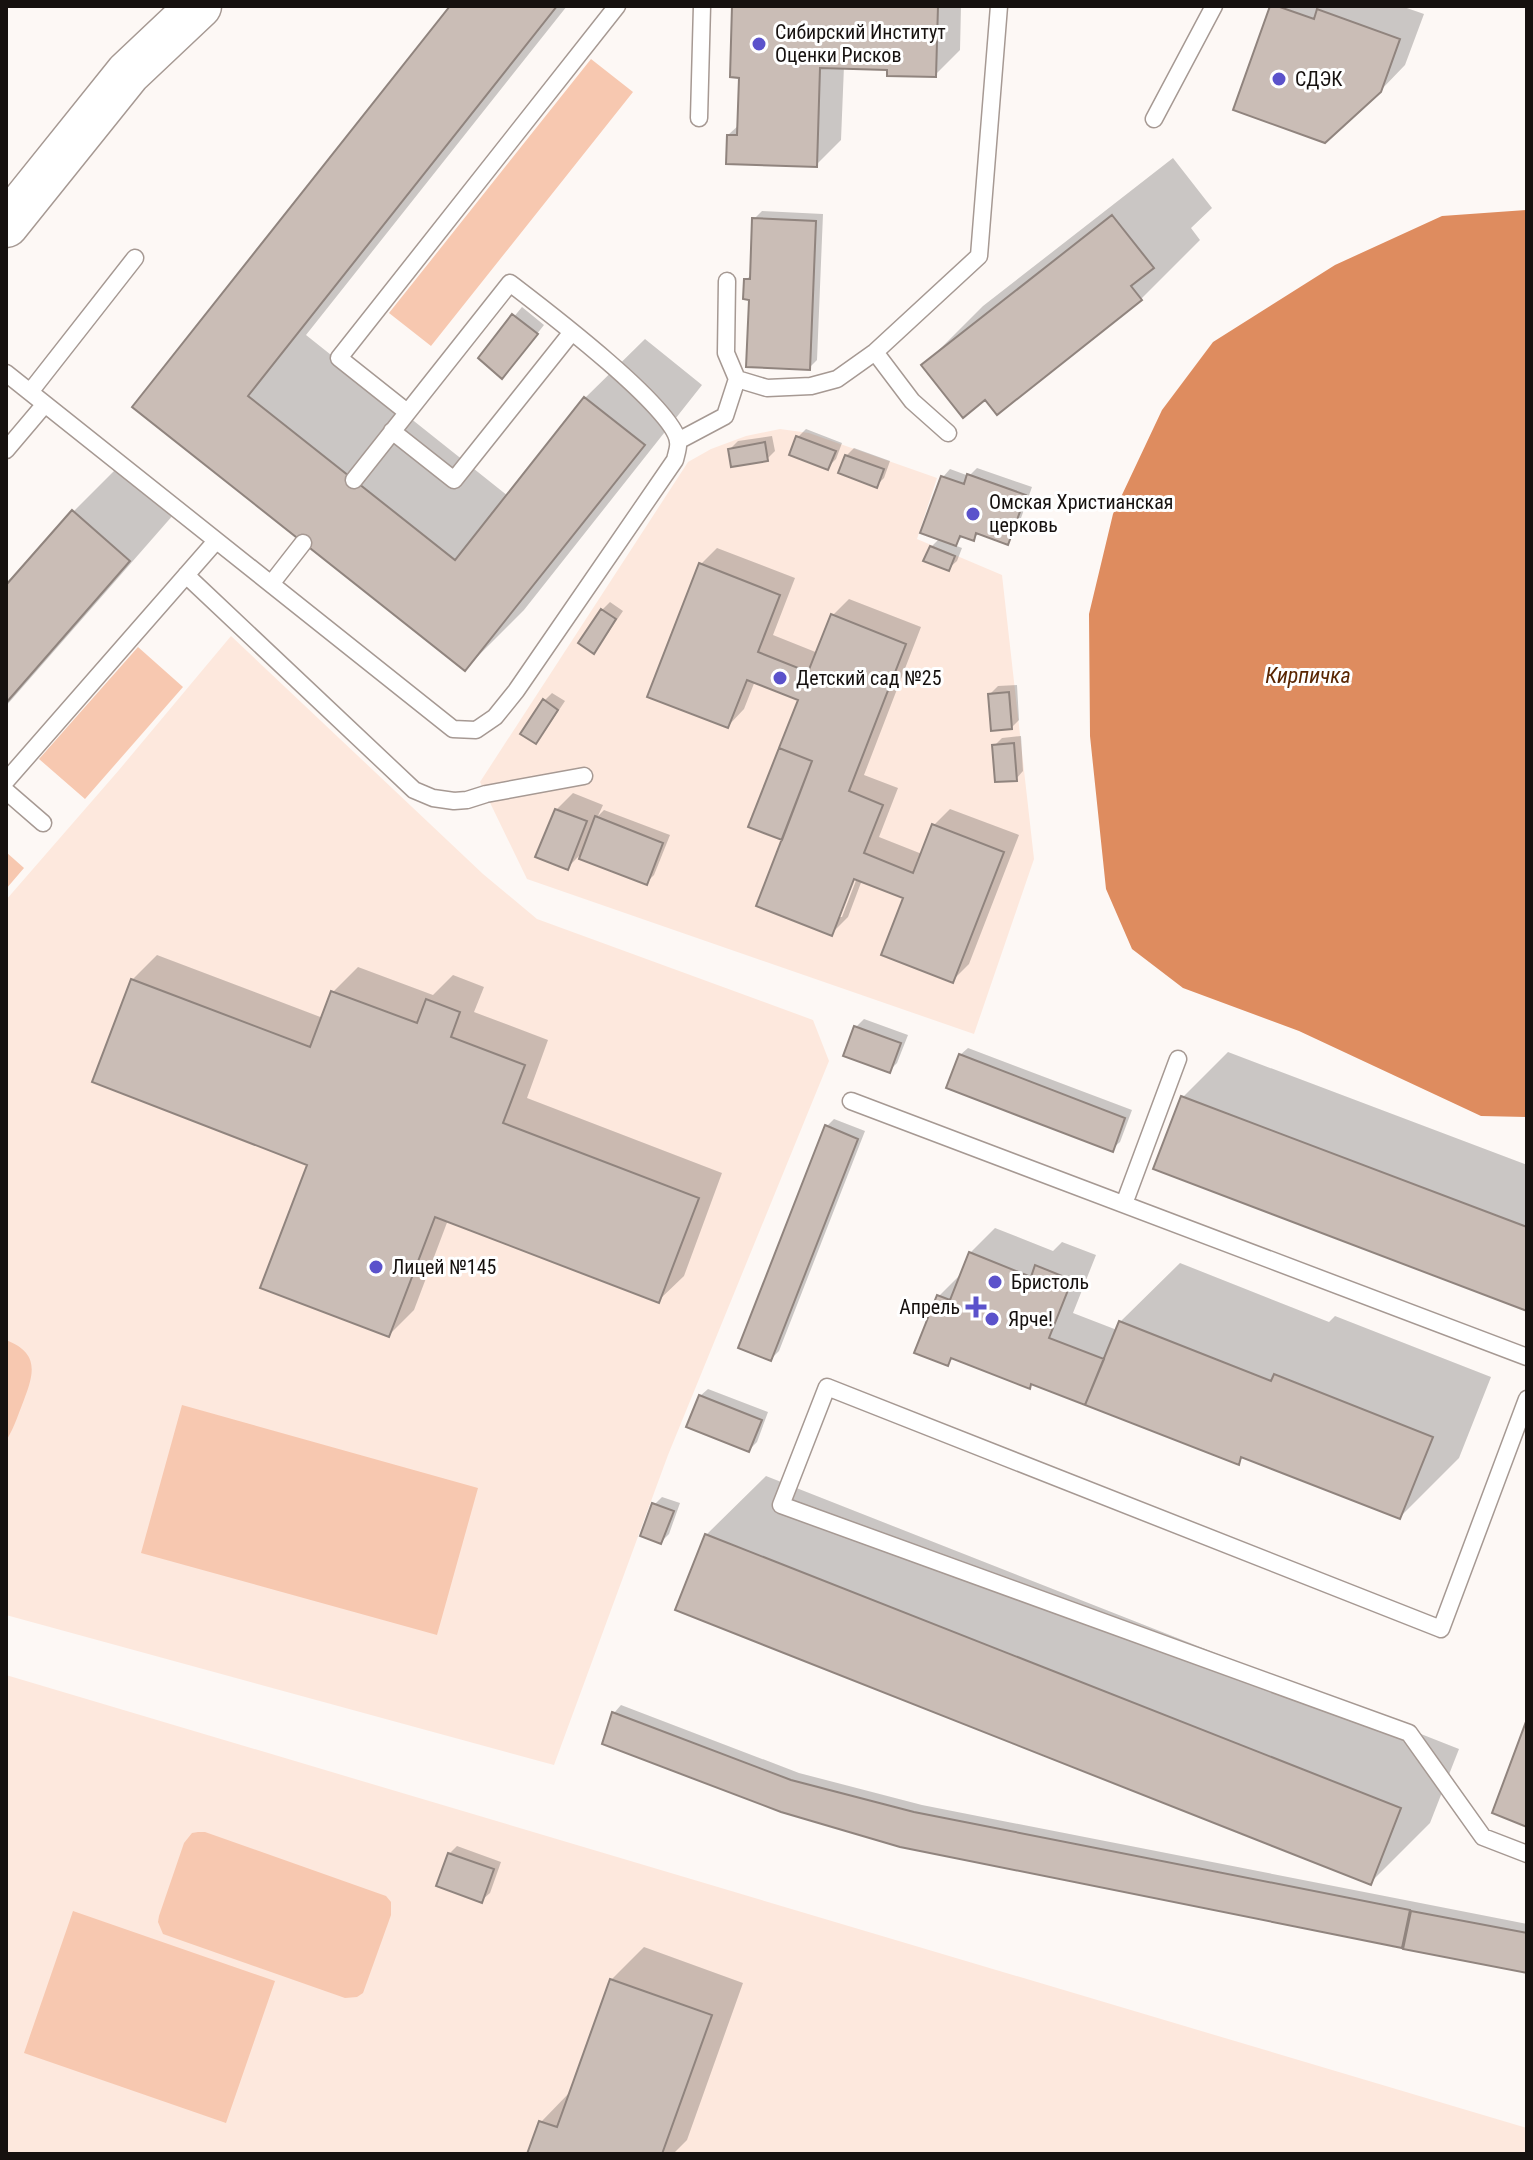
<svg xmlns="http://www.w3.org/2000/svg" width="1533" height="2160" viewBox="0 0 1533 2160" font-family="'Roboto Condensed',sans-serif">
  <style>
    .built { fill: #fde8dd }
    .green { fill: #f7c8b0 }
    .water { fill: #de8c5f }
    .shadow { fill: #0003; fill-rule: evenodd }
    .building { fill: #cabdb6; stroke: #90847e; stroke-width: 2 }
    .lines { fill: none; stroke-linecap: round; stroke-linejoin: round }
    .service-casing { stroke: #a69993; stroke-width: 19 }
    .secondary-casing { stroke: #a69993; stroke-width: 47 }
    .service { stroke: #fff; stroke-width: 16 }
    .secondary { stroke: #fff; stroke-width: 44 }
    .poi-dot { fill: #5b52cb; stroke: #fff; stroke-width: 3 }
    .labels { text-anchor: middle; stroke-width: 6; stroke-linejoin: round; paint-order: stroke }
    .poi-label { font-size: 20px; fill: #16110f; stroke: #fff; text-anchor: start }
    .water-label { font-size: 22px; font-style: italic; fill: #5a2602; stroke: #fff }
  </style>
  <rect width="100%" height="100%" fill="#fdf8f5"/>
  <path class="built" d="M780,429L809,433L937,478L917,539L1002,575L1034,859L974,1034L527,879L480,782L688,462L711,449L746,436Z
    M231,636L483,874L537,919L813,1020L829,1061L668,1455L554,1765L6,1615V900L119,770Z
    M6,1675L1527,2128V2154H6Z"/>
  <path class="green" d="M591,59L633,92L431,346L389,313Z
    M138,647L183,687L85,799L39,759Z
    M6,852L24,868L6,889Z
    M6,1340C42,1354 33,1376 22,1405C17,1418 13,1430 6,1441Z
    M182,1405L478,1488L437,1635L141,1553Z
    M198,1832H205L386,1896L391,1902V1915L363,1993L357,1997L345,1998L163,1934L158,1922L159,1916L184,1843L192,1833Z
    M73,1911L275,1981L226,2123L24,2053Z"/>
  <path class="water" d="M1527,210V1117L1481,1116L1299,1031L1183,988L1132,949L1106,889L1090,736L1089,614L1113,514L1162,410L1213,342L1335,265L1442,216Z"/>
  <path class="shadow" d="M452,6H567L306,335L508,496L585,398L645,339L702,385L524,610L465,669L135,407Z
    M734,6H961L960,50L935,75L889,68L844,66L841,140L816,165L728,135L740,124L741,76Z
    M1272,6H1401L1424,14L1405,65L1380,91Z
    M1173,158L1212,208L1191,228L1200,240L1141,299L924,365L983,306Z
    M762,211L823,214L817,360L809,368L746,280L752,274L754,219Z
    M522,307L544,325L510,368L480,358Z
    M806,429L842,443L836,459L828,467L798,437Z
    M772,436L775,451L767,459L730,449L738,441Z
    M854,448L890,461L884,478L876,486L846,456Z
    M119,466L174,514L6,706V588L74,511Z
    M977,468L1032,487L1015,535L1007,542L980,532L973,539L964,535L954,545L962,548L957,561L949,568L931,547L940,538L943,477L950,469L969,476Z
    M717,548L795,578L773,635L818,653L832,616L849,599L921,627L864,775L898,788L879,837L922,854L934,825L950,809L1019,835L969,964L952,981L906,897L862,880L848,917L831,934L784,839L800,698L755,681L744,709L728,726L701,564ZM856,869L860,870L842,917H837Z
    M610,602L623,611L601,643L594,651L602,610Z
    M1017,685L1019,720L1012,727L990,694L998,686Z
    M552,693L565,701L543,734L536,741L545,700Z
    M1021,736L1023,771L1016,779L994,746L1002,738Z
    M573,793L603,805L598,816L604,810L670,835L654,875L646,883L579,856L568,867L556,810Z
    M157,955L323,1018L333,992L358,967L433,995L453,975L484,987L474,1012L548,1040L527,1098L722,1173L684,1276L659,1300L448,1220L414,1310L389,1335L310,1164L132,980Z
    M864,1019L908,1035L897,1063L889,1071L856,1027Z
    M968,1048L1132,1110L1120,1142L1112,1149L960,1055Z
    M1228,1052L1527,1165V1308L1182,1098Z
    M834,1119L865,1131L779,1351L771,1359L827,1126Z
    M995,1228L1053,1251L1062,1242L1096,1255L1073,1313L1117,1330L1120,1322L1180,1263L1329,1322L1335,1316L1491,1377L1459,1458L1400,1517L1245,1456L1238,1462L1033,1382L1029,1386L954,1357L947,1364L939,1296L963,1272L970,1253Z
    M708,1389L768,1412L757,1442L749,1450L700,1396Z
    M766,1476L1459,1749L1430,1823L1371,1882L706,1535Z
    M662,1497L680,1503L669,1534L661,1542L654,1505Z
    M621,1705L799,1773L922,1805L1527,1924V1970L900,1845L614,1713Z
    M457,1846L501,1862L490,1893L482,1900L449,1854Z
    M644,1947L743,1983L687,2140L673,2154H529L541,2122L572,2090L611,1980Z"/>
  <path class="building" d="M450,6H557L248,396L455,560L584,397L645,445L465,671L132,407Z
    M732,6H938L936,77L887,76V70L820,68L817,167L726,164L727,135H737L739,78L730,77Z
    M1270,6H1277L1314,19L1317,9L1400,39L1381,92L1325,143L1233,110Z
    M1112,215L1154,268L1131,286L1142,300L997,415L985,400L963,418L921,365Z
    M752,218L816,221L810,370L746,367L749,300L743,299L744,279H750Z
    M512,314L538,334L502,379L478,358Z
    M796,436L836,451L828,470L789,455Z
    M765,442L768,461L731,467L728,449Z
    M845,455L884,469L877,488L838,473Z
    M967,474L1026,495L1008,545L976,533L974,541L960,536L956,546L920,533L941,476L964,484Z
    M72,510L130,561L6,703V585Z
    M930,546L955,556L949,571L923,561Z
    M699,563L780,595L758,652L808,672L831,614L906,644L849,791L883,805L864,853L913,873L932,824L1004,852L953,983L881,955L903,898L854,879L832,936L756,906L812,761L779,748L798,700L747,680L728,728L647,697Z
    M601,609L616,619L594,654L578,643Z
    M1009,692L1012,729L991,731L988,694Z
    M543,699L558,710L536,744L520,734Z
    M1014,743L1017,781L995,782L992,745Z
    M779,748L812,761L782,840L748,827Z
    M555,809L587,821L568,870L535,857Z
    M595,816L663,843L647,885L579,859Z
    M131,979L310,1047L331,991L417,1023L426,999L460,1012L451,1037L525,1065L503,1123L699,1198L659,1303L435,1217L389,1337L260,1288L307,1165L92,1082Z
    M854,1026L901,1043L890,1073L843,1056Z
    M959,1054L1125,1118L1113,1152L946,1088Z
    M1181,1096L1527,1227V1311L1153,1169Z
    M825,1125L858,1139L771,1361L738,1348Z
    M969,1252L1031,1277L1035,1265L1072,1280L1049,1338L1104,1359L1085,1405L1031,1384L1030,1389L951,1358L948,1366L914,1353L937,1295L950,1300Z
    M1119,1321L1271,1381L1274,1374L1433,1437L1400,1519L1241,1457L1239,1465L1085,1405Z
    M699,1395L762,1420L749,1452L686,1427Z
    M652,1503L674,1511L661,1544L640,1536Z
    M705,1534L1401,1808L1371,1885L675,1610Z
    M612,1712L791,1780L914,1812L1410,1910L1402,1948L900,1847L781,1812L602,1744Z
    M1527,1719V1827L1492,1813Z
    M448,1853L494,1869L482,1903L436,1886Z
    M1411,1911L1527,1933V1973L1403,1949Z
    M610,1979L712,2015L662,2154H527L539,2121L557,2127Z"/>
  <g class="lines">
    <g class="service-casing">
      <path id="service" d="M699,118L702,6
        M1154,119L1214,6
        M727,281L726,353L737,379L767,388L811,386L837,379L875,352L979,256L999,6
        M875,352L912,401L948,433
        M6,373L453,729L476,730L495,717L516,691L675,460C676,455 679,447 678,442C676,409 540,306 510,283L354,480
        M30,392L135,258
        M407,412L339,358L617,6
        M392,431L454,480L572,332
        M678,441L725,416L737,379
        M6,450L45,404
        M186,575L414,790L433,798L454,801L467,800L486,794L584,776
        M271,584L303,543
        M6,781L216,541
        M6,791L43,823
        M851,1101L1527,1357
        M1124,1204L1178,1059
        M1527,1399L1441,1629L827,1387L781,1505L1409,1733L1483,1837L1527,1854"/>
    </g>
    <g class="secondary-casing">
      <path id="secondary" d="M6,225L128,73L199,6"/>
    </g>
    <use href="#service" class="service"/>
    <use href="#secondary" class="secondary"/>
  </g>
  <g class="poi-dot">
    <circle cx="759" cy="44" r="8"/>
    <circle cx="1279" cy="79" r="8"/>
    <circle cx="973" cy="514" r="8"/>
    <circle cx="780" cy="678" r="8"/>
    <circle cx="376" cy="1267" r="8"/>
    <circle cx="995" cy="1282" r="8"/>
    <path d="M972 1295h8v8h8v8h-8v8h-8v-8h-8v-8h8z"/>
    <circle cx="992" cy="1319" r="8"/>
  </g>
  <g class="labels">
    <g class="poi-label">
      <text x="775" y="39">Сибирский Институт<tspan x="775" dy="23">Оценки Рисков</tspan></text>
      <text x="1295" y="86">СДЭК</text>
      <text x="989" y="509">Омская Христианская<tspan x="989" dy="23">церковь</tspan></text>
      <text x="796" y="685">Детский сад №25</text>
      <text x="392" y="1274">Лицей №145</text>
      <text x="1011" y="1289">Бристоль</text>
      <text x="960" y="1314" text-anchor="end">Апрель</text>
      <text x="1008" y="1326">Ярче!</text>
    </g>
    <g class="water-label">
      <text x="1308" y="683">Кирпичка</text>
    </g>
  </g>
  <rect width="1533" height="2160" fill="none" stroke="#16110f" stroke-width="16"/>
</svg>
